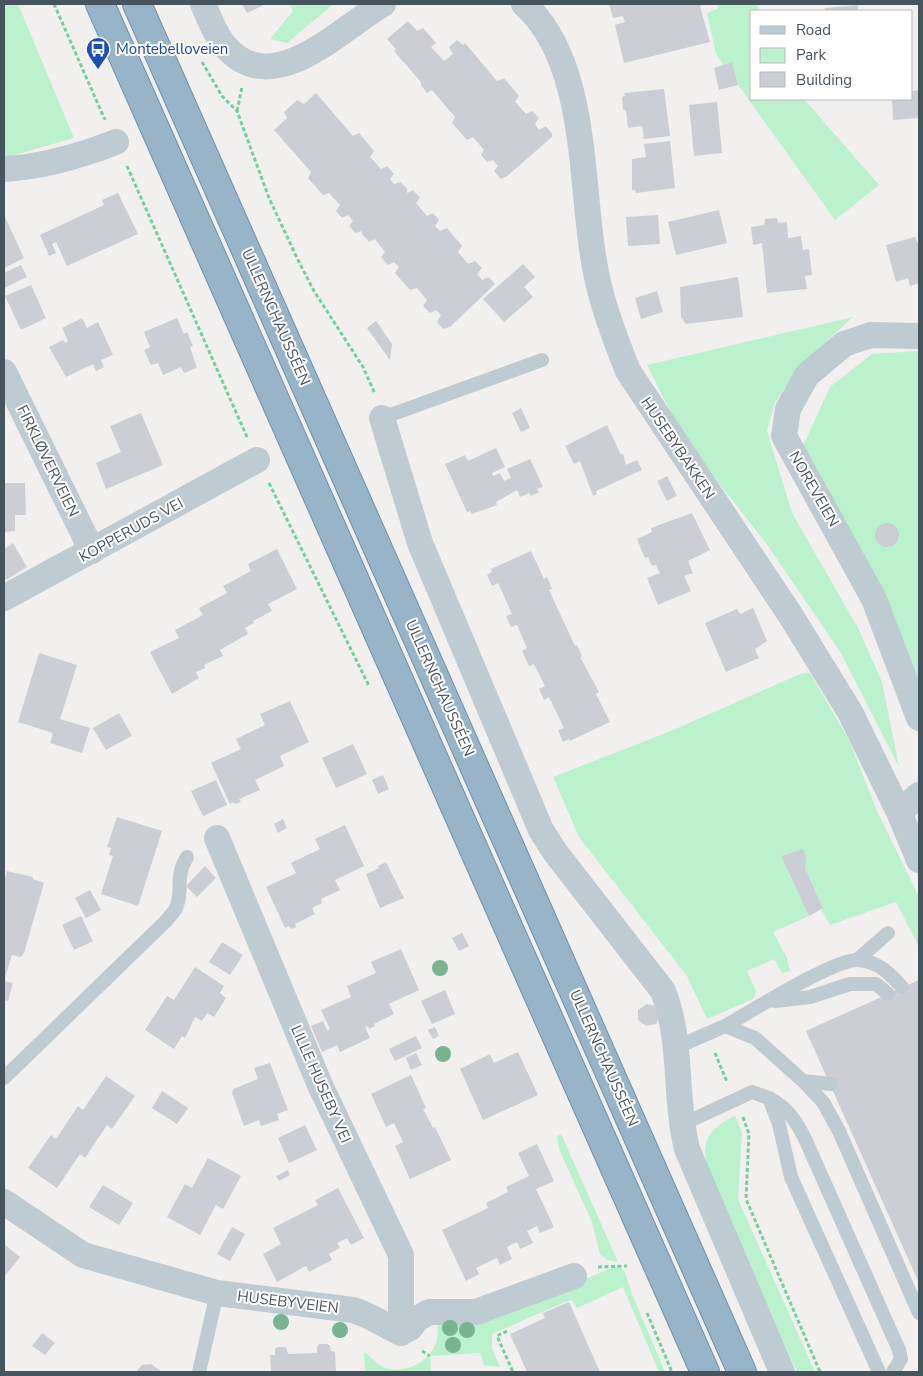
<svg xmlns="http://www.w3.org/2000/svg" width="923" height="1376" viewBox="0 0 923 1376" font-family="'Nunito Sans',sans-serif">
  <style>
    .green { fill: #bbf1cc }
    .building { fill: #cbced4 }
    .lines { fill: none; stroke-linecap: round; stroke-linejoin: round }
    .trunk-casing { stroke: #6f91ac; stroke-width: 30 }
    .path { stroke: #72d19a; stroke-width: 3; stroke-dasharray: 4 2.5; stroke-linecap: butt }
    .service { stroke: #bfcbd2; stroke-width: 14 }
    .minor { stroke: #bfcbd2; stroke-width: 26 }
    .trunk { stroke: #98b4c8; stroke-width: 28 }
    .tree { fill: #77b48f }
    .labels { text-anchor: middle; stroke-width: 4; stroke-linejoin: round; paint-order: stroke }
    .transit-label { font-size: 15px; fill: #164399; stroke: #fff; text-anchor: start }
    .street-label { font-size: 15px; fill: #46545d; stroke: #fff }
  </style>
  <rect width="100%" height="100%" fill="#f2efef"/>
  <path class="green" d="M4,4H18L74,138L4,158Z
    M290,4H334L287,43L270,39L293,11Z
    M717,4H756L759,11H752V99H804L879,185L835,220L716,54L707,13L718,9Z
    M853,317L798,367L775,403L767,431L792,513L858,628L882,682L899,767L841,653L766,543L685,440L647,365Z
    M919,351V696L803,446L830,387L872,354Z
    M810,673L849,740L877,811L919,897V947L896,902L830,925L821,909L823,907L805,868L803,849L781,856L809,916L773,932L787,958L790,971L782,973L774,959L747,971L756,991L753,999L707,1019L687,976L579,837L553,777L671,731L800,674Z
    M735,1116L742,1133L738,1199L815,1372H797L709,1174C700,1144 707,1128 735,1116Z
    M561,1134L618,1262L607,1260L600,1254L592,1222L559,1149L557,1136Z
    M614,1267L621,1268L625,1272L632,1294L665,1372H659L623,1287L577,1308L572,1300L565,1302L492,1334V1348L500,1367L484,1365L480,1353L430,1356L431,1372H365L364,1352C371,1356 376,1364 385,1368C414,1376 444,1352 437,1322L542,1297Z"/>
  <path class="building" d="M242,4H266L247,13Z
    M609,4H705L700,6L710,42L624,63L615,25L625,22L623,16L613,18Z
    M858,5V11H825V8Z
    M408,21L417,31L423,28L436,43L431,47L444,61L453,54L449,47L457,40L463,45L465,43L497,81L504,78L519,96L515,102L526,114L532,111L539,118L535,124L539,130L546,126L552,134V137L507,176L501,179L494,171L498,166L493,160L487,162L481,155L484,150L473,137L467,140L452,123L455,117L432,90L427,93L421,85V82L394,51L396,49L387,39Z
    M732,62L738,85L719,90L714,68Z
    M664,89L670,136L644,139L642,126L628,128L626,110H623L622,97L625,96L624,93Z
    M919,90V118L893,120L892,99H912V91Z
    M316,93L353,136L359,133L374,151L370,157L381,169L387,166L394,174L390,179L394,184L401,182L407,189V193L413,190L420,198L416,203L427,216L433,213L439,220L435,226L440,231L447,228L462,246L458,252L468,264L475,261L482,268L477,274L482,280L489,277L495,284L450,327L443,329L437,322L441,315L436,310L430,313L423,306L427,300L417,288L410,290L395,273L399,267L394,262L388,265L381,257L385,252L375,239L369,242L362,234V231L356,233L349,226L353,221L348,215L342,218L336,211L340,205L329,193L323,195L308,178L311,172L274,130L287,118L284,112L297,100L304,104Z
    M717,102L722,153L694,156L689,105Z
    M670,141L675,188L636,193L635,190H632V159L646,157L644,144Z
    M118,193L138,234L67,266L56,242L52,244L56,253L49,256L40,235L104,205L102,200Z
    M719,210L727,243L676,255L668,222Z
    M658,215L660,244L628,246L626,217Z
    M5,217L24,258L4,268V218Z
    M777,218L778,223L787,222L788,238L801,236L803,250L809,249L812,275L805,276L807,289L767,293L762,243L753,245L751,227L764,225L765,219Z
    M915,237L919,246V283L910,286L908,278L896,282L886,245Z
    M523,264L535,277L524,287L533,297L504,322L483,299Z
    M21,265L27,277L4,288V273Z
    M738,277L743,317L686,324L681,317L680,287Z
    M31,285L46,318L21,330L5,296Z
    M657,291L663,312L641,319L635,298Z
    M82,318L87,328L98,322L113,355L101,360L104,367L96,371L93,364L66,377L49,347L63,340L65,343L68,341L62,328Z
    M177,318L184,334L187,332L193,346L190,347L197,368L184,373L181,367L163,375L158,363L151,365L144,350L150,347L144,332Z
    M376,321L392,344L390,360L367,328Z
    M521,408L530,428L521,432L512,413Z
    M141,413L163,465L106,489L96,463L121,452L110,426Z
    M607,425L621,455L623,454L626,465L637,460L642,470L596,491L597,494L593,496L580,461L574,464L565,446Z
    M496,448L505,467L492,473L493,476L500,473L504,481L511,478L507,469L530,459L543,487L537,489L539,492L531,496L529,493L520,497L517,490L496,502L497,505L472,514L470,511L467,512L445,464L465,455L468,461Z
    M667,476L677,496L667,501L657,481Z
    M4,483H25L26,515H15V531L4,532Z
    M692,513L710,550L688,561L693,573L684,576L691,591L658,605L647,578L660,573L656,565L652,566L648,557L645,558L637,539L652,532L651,528Z
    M875 535a12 12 0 1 1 24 0a12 12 0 1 1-24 0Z
    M13,543L27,567L6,580L4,576V549Z
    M277,549L297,589L268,604L272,611L253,621L254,623L245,628L248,634L220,650L223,656L204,665L205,668L196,672L199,678L172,694L150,652L179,638L175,630L203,615L199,608L227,593L223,586L251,571L248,564Z
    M531,551L544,579L547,577L552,589L549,590L575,646L577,645L582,656L580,657L599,692L596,694L610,722L570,741L569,739L563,742L558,730L564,728L549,697L544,700L539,689L545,686L534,664L529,666L522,651L527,648L517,625L511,627L506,616L512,614L498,583L492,586L487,575L492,572L491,569Z
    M753,608L767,641L755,649L759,658L726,672L705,623L737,609L740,614Z
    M39,653L77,665L60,719L90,728L82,753L50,743L53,733L18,722Z
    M290,701L309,742L280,756L284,766L255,780L260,790L239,799L241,802L235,804L234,802L230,804L211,763L241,749L236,739L265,725L260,714Z
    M119,713L132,736L106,750L93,728Z
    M353,744L367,774L336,788L322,758Z
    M383,775L389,789L378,794L372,780Z
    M216,780L227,805L203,816L191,791Z
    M117,817L162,831L138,906L101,894L113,856L109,855L111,848L107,847Z
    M283,819L287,828L278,833L274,824Z
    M345,825L364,866L335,880L340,890L321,899L322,903L312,908L315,914L295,924L296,927L291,929L289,926L285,928L266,887L296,873L291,863L320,849L315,839Z
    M803,849L806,856L805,868L823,908L809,916L781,856Z
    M386,862L404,898L380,908L366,874L379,868L378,866Z
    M205,866L216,878L197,897L186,886Z
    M7,871L33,877V879L44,883L24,953L21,957L12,955L4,981L13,983L8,1001L4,1000V882Z
    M90,890L101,910L86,918L75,898Z
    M81,916L93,941L74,950L62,925Z
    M462,933L469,946L459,951L452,938Z
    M222,942L243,955L230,975L209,962Z
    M401,949L419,990L389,1004L394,1014L374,1024L375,1026L369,1029L368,1026L365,1027L370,1038L340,1052L337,1045L322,1052L311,1026L323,1021L327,1030L330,1029L321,1010L351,997L347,986L376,973L371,962Z
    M195,967L224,986L220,993L226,998L214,1017L207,1013L202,1021L195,1017L185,1038L182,1036L174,1049L145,1030L167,996L174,1000Z
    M919,980V1283L806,1031Z
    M445,990L455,1014L432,1024L421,1001Z
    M647,1004L656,1006L660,1015L656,1024L646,1026L638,1020V1010Z
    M435,1027L439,1036L433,1039L428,1030Z
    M416,1036L422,1048L395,1061L389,1049Z
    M518,1052L538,1095L483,1120L460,1069L490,1054L494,1063Z
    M416,1053L422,1065L411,1070L406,1058Z
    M270,1063L288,1110L277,1114L279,1120L261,1126L259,1120L244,1126L232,1093L233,1089L258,1079L254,1068Z
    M411,1075L426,1108L423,1109L433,1128L435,1127L451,1160L410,1179L395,1146L403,1142L394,1123L386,1127L371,1094Z
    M106,1076L135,1096L112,1129L107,1125L85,1158L80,1154L57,1188L28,1168L51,1135L56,1139L78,1106L83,1110Z
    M162,1091L188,1108L177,1124L152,1108Z
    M305,1125L317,1150L289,1163L278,1138Z
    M537,1144L554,1181L536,1189L554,1227L540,1233L537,1226L527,1231L533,1243L520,1249L517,1242L507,1247L512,1259L500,1265L497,1258L476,1268L479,1274L466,1281L442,1230L488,1208L486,1203L508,1192L506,1187L529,1176L518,1153Z
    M208,1158L241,1176L223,1209L216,1205L200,1235L167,1217L185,1184L192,1188Z
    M288,1170L290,1175L279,1181L276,1176Z
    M103,1185L133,1203L119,1225L89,1207Z
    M338,1188L364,1238L351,1245L347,1238L337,1243L340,1248L329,1254L332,1260L309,1272L306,1266L277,1282L263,1254L281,1244L273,1228L318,1205L315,1200Z
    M232,1227L245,1234L230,1261L217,1254Z
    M4,1244L20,1257L4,1277Z
    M569,1302L600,1372H527L510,1334L545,1318L543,1313Z
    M42,1333L55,1343L45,1355L32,1346Z
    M319,1344H327L330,1346L331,1351L335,1352L336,1372H271L270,1355H275V1349L278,1347H286L288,1354L317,1353V1347Z
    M151,1364L162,1372H136L142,1365Z"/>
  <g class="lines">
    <g class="trunk-casing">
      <path id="trunk" d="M100,4L705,1372
        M137,4L742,1372"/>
    </g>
    <path class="path" d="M54,4L105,120
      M202,62L222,96L237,111L269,198L298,260L314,291L363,367L375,394
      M237,111L242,87
      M127,166L247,437
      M269,483L369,686
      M715,1053L727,1082
      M743,1117L749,1134L746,1199L820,1372
      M598,1267L627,1266
      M647,1313L672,1372
      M507,1331L497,1336L513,1372
      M422,1351L430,1356"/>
    <path class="service" d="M382,418L542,360
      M857,960L888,933
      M775,1001L810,997L850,984H876L888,994
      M725,1026C750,1012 834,959 858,960C878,961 890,974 902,987
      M677,1047L725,1026L755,1038L803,1081L823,1102L839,1131L919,1313
      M4,1078L166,921C169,917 174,912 176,908C184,890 174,878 187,857
      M803,1081L831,1084
      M769,1098C788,1108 797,1122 806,1141L899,1350L901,1359L893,1372
      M681,1125L752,1092L769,1098L779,1124L791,1177L879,1372
      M199,1372L217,1293"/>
    <path class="minor" d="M203,4C209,17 214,33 224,45C272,102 338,30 383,4
      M524,4C588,61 580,182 594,262C600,299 614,336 628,371L791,616L850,712L899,812L919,860
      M4,169C43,167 80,156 116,142
      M919,336L871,335L844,344L807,375L788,409L784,436L874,599L919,718
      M4,372L92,551
      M382,418L420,543L541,830L555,852L663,991C683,1041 674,1097 687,1149L782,1372
      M4,598L257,460
      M899,812L919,795
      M217,838L320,1085L401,1255V1333
      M4,1202L83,1255L217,1293L353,1310C370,1315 384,1325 401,1333L410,1328L417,1319L429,1312H476L574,1276"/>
    <use href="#trunk" class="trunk"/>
  </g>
  <g class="tree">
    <circle cx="440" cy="968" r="8"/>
    <circle cx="443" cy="1054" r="8"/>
    <circle cx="281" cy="1322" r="8"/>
    <circle cx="450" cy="1328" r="8"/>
    <circle cx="340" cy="1330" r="8"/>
    <circle cx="467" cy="1330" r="8"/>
    <circle cx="453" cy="1345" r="8"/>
  </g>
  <defs>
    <g id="bus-pin" transform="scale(1.25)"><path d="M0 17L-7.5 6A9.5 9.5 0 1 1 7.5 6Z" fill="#1a4fb4" stroke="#fff"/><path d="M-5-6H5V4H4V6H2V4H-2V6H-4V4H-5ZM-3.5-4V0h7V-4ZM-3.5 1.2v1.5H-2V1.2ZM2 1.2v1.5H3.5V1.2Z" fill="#fff"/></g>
  </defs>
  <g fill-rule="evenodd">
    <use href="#bus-pin" x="98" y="49"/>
  </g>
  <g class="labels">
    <g class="transit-label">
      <text x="116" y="54">Montebelloveien</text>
    </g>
    <g class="street-label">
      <text transform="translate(276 317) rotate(66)" y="5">ULLERNCHAUSSÉEN</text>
      <text transform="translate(678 448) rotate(56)" y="5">HUSEBYBAKKEN</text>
      <text transform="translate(48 461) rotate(64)" y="5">FIRKLØVERVEIEN</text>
      <text transform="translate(814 489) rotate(60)" y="5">NOREVEIEN</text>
      <text transform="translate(131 530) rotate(-29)" y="5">KOPPERUDS VEI</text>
      <text transform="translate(440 688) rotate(66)" y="5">ULLERNCHAUSSÉEN</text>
      <text transform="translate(604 1058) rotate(66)" y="5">ULLERNCHAUSSÉEN</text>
      <text transform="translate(321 1084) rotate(66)" y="5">LILLE HUSEBY VEI</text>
      <text transform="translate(288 1302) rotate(7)" y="5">HUSEBYVEIEN</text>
    </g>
  </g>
  <rect width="923" height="1376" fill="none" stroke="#46545d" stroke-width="10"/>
  <rect x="750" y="10" width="162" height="90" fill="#ffffff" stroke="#b5bbbe"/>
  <rect x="760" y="26" width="25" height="8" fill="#bfcbd2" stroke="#b5bbbe"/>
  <text x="796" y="35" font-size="15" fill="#46545d">Road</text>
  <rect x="760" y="48" width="25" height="15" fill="#bbf1cc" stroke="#b5bbbe"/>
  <text x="796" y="60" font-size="15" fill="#46545d">Park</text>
  <rect x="760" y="72" width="25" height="15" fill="#cbced4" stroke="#b5bbbe"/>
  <text x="796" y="85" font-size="15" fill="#46545d">Building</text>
</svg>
